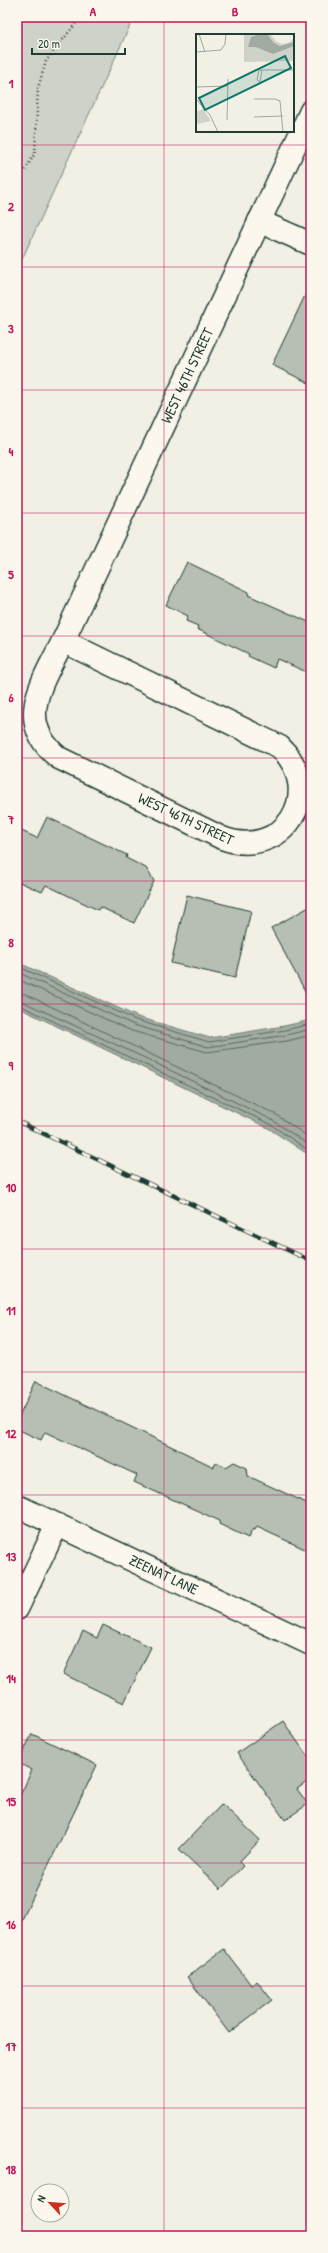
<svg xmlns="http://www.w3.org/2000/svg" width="328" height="2253" viewBox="0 0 328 2253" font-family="'Patrick Hand',sans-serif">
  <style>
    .green { fill: #cfd2c8; stroke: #77887e }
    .water { fill: #a2aba1; stroke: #6e7f75 }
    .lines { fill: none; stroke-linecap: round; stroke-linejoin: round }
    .shore { stroke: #536960; stroke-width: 1 }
    .building { fill: #b7beb3; stroke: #1f3d34 }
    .street-casing { stroke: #1f3d34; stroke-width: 25 }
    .path { stroke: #1f3d34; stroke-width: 2.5; stroke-dasharray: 1 3; stroke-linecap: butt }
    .street { stroke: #fbf7ec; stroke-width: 22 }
    .rail-casing { stroke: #1f3d34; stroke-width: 4.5 }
    .rail { stroke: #fbf7ec; stroke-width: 3; stroke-dasharray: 9; stroke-linecap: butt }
    .grid { fill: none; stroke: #c2185b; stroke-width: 1; stroke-opacity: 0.55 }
    .labels { text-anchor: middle; stroke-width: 3; stroke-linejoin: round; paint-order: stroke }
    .street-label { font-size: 15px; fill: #1f3d34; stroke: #fbf7ec }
    .inset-road { fill: none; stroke: #9ea89e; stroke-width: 1 }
    .view { fill: #0f766e; fill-opacity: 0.15; stroke: #0f766e; stroke-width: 2 }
    .inset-edge { fill: none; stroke: #1f3d34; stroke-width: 2 }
    .neatline { fill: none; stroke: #c2185b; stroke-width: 1.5 }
    .grid-label { font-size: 13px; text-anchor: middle; font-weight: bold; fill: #c2185b }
  </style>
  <rect width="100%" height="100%" fill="#f2f0e5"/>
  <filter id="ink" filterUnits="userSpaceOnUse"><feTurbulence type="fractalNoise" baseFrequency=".025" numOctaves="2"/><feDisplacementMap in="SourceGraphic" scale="8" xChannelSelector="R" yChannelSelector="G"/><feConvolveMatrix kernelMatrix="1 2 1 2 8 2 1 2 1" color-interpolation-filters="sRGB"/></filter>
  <g filter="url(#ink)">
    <path class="green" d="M17,17H134L17,270Z"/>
    <path class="water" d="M17,962L138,1017L210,1038L284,1026L311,1020V1151L306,1153L268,1128L17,1007Z"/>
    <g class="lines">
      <path class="shore" d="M17,966L136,1020L209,1042L285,1030L311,1024
        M17,972L134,1025L208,1047L286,1035L311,1029
        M17,979L132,1031L207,1052L287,1041L311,1035
        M17,993L25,994L275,1114L307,1136L311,1137
        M17,999L147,1059L272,1120L306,1143H311
        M17,1004L270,1124L305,1148H311"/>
    </g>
    <path class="building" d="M311,283V384L272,365Z
      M187,562L249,592L248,595L311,623V674L277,659L274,668L248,656L249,654L197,629L198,626L186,621L188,616L166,605Z
      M47,817L127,855L126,858L146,868L154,881L134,923L100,907L98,910L46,885L42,892L17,881V829L37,838Z
      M187,895L251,911L235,978L171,963Z
      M311,906V1002L271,928Z
      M36,1381L214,1467L216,1462L226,1467L234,1462L247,1468L248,1476L311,1505V1552L257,1527L255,1530L253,1529L248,1538L219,1524L220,1521L134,1482L137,1475L75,1446L45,1432L41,1440L17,1429V1421Z
      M103,1625L151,1647L124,1703L63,1674L83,1631L97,1638Z
      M283,1721L311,1761V1779L297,1789L308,1804L285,1820L237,1753Z
      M32,1734L97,1765L17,1930V1802L32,1770L18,1763Z
      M222,1804L260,1840L239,1862L243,1866L221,1889L179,1849Z
      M224,1949L251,1985L257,1981L272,2000L229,2033L187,1977Z"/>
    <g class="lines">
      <g class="street-casing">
        <g id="street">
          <path d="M259,221L311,244"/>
          <path d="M63,641L280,747C327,793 283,861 222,838L59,758C14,722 42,683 63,641Z"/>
          <path id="s1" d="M63,641L311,111"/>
          <path id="s2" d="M17,1506L311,1644"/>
          <path d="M17,1609L57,1525"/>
        </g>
      </g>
      <path class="path" d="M17,184L35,153L38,88L46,61L81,17"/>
      <use href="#street" class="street"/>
      <g class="rail-casing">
        <path id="rail" d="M17,1121L311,1261"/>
      </g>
      <use href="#rail" class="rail"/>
    </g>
  </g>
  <path class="grid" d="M164,17V2236M17,145H311M17,267H311M17,390H311M17,513H311M17,636H311M17,758H311M17,881H311M17,1004H311M17,1126H311M17,1249H311M17,1372H311M17,1495H311M17,1617H311M17,1740H311M17,1863H311M17,1986H311M17,2108H311"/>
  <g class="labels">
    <g class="street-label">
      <text dy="5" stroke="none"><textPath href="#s1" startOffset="293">WEST 46TH STREET</textPath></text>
      <text transform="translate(186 819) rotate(25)" y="5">WEST 46TH STREET</text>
      <text dy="5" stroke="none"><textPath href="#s2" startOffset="162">ZEENAT LANE</textPath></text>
    </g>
  </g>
  <g transform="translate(196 34)">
    <rect width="98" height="98" fill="#f2f0e5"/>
    <path d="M48,0H74L81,8L87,10L94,8L98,4V27L48,28ZM7,75L15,87L1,90L0,78Z" fill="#cfd2c8"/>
    <path d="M64,0H71L78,9L84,12L98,8V12L77,20L60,13H52L55,3Z" fill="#a2aba1"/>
    <path class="inset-road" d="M3,0L9,18M0,18L25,16L29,10L30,0M63,36H66L64,48L61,46ZM66,36H98M0,53L32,52M0,65L14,81L22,98M58,65H79L84,67L87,98M58,83L87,82M31,86L32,45"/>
    <path class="view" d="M89,22L95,34L9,76L3,64Z"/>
    <rect width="98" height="98" class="inset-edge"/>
  </g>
  <rect width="328" height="2253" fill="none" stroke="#fbf7ec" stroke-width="44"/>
  <g transform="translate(50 2203) rotate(296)"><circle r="19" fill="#fbf7ec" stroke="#a3ada2"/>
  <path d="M0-3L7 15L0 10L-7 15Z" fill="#c8321e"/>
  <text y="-6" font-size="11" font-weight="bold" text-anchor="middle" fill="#1f3d34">N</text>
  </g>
  <path d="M32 48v6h93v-6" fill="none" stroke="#1f3d34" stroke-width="2"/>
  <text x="38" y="48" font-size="12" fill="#1f3d34" stroke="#fbf7ec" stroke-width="3" paint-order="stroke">20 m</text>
  <rect x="22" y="22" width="284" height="2209" class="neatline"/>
  <g class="grid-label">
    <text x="93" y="16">A</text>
    <text x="235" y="16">B</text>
    <text x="11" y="88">1</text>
    <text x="11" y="211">2</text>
    <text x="11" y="333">3</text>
    <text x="11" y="456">4</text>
    <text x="11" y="579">5</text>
    <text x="11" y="702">6</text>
    <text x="11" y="824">7</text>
    <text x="11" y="947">8</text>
    <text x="11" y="1070">9</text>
    <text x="11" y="1192">10</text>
    <text x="11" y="1315">11</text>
    <text x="11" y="1438">12</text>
    <text x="11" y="1561">13</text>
    <text x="11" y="1683">14</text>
    <text x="11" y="1806">15</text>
    <text x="11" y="1929">16</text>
    <text x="11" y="2051">17</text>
    <text x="11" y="2174">18</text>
  </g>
</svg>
